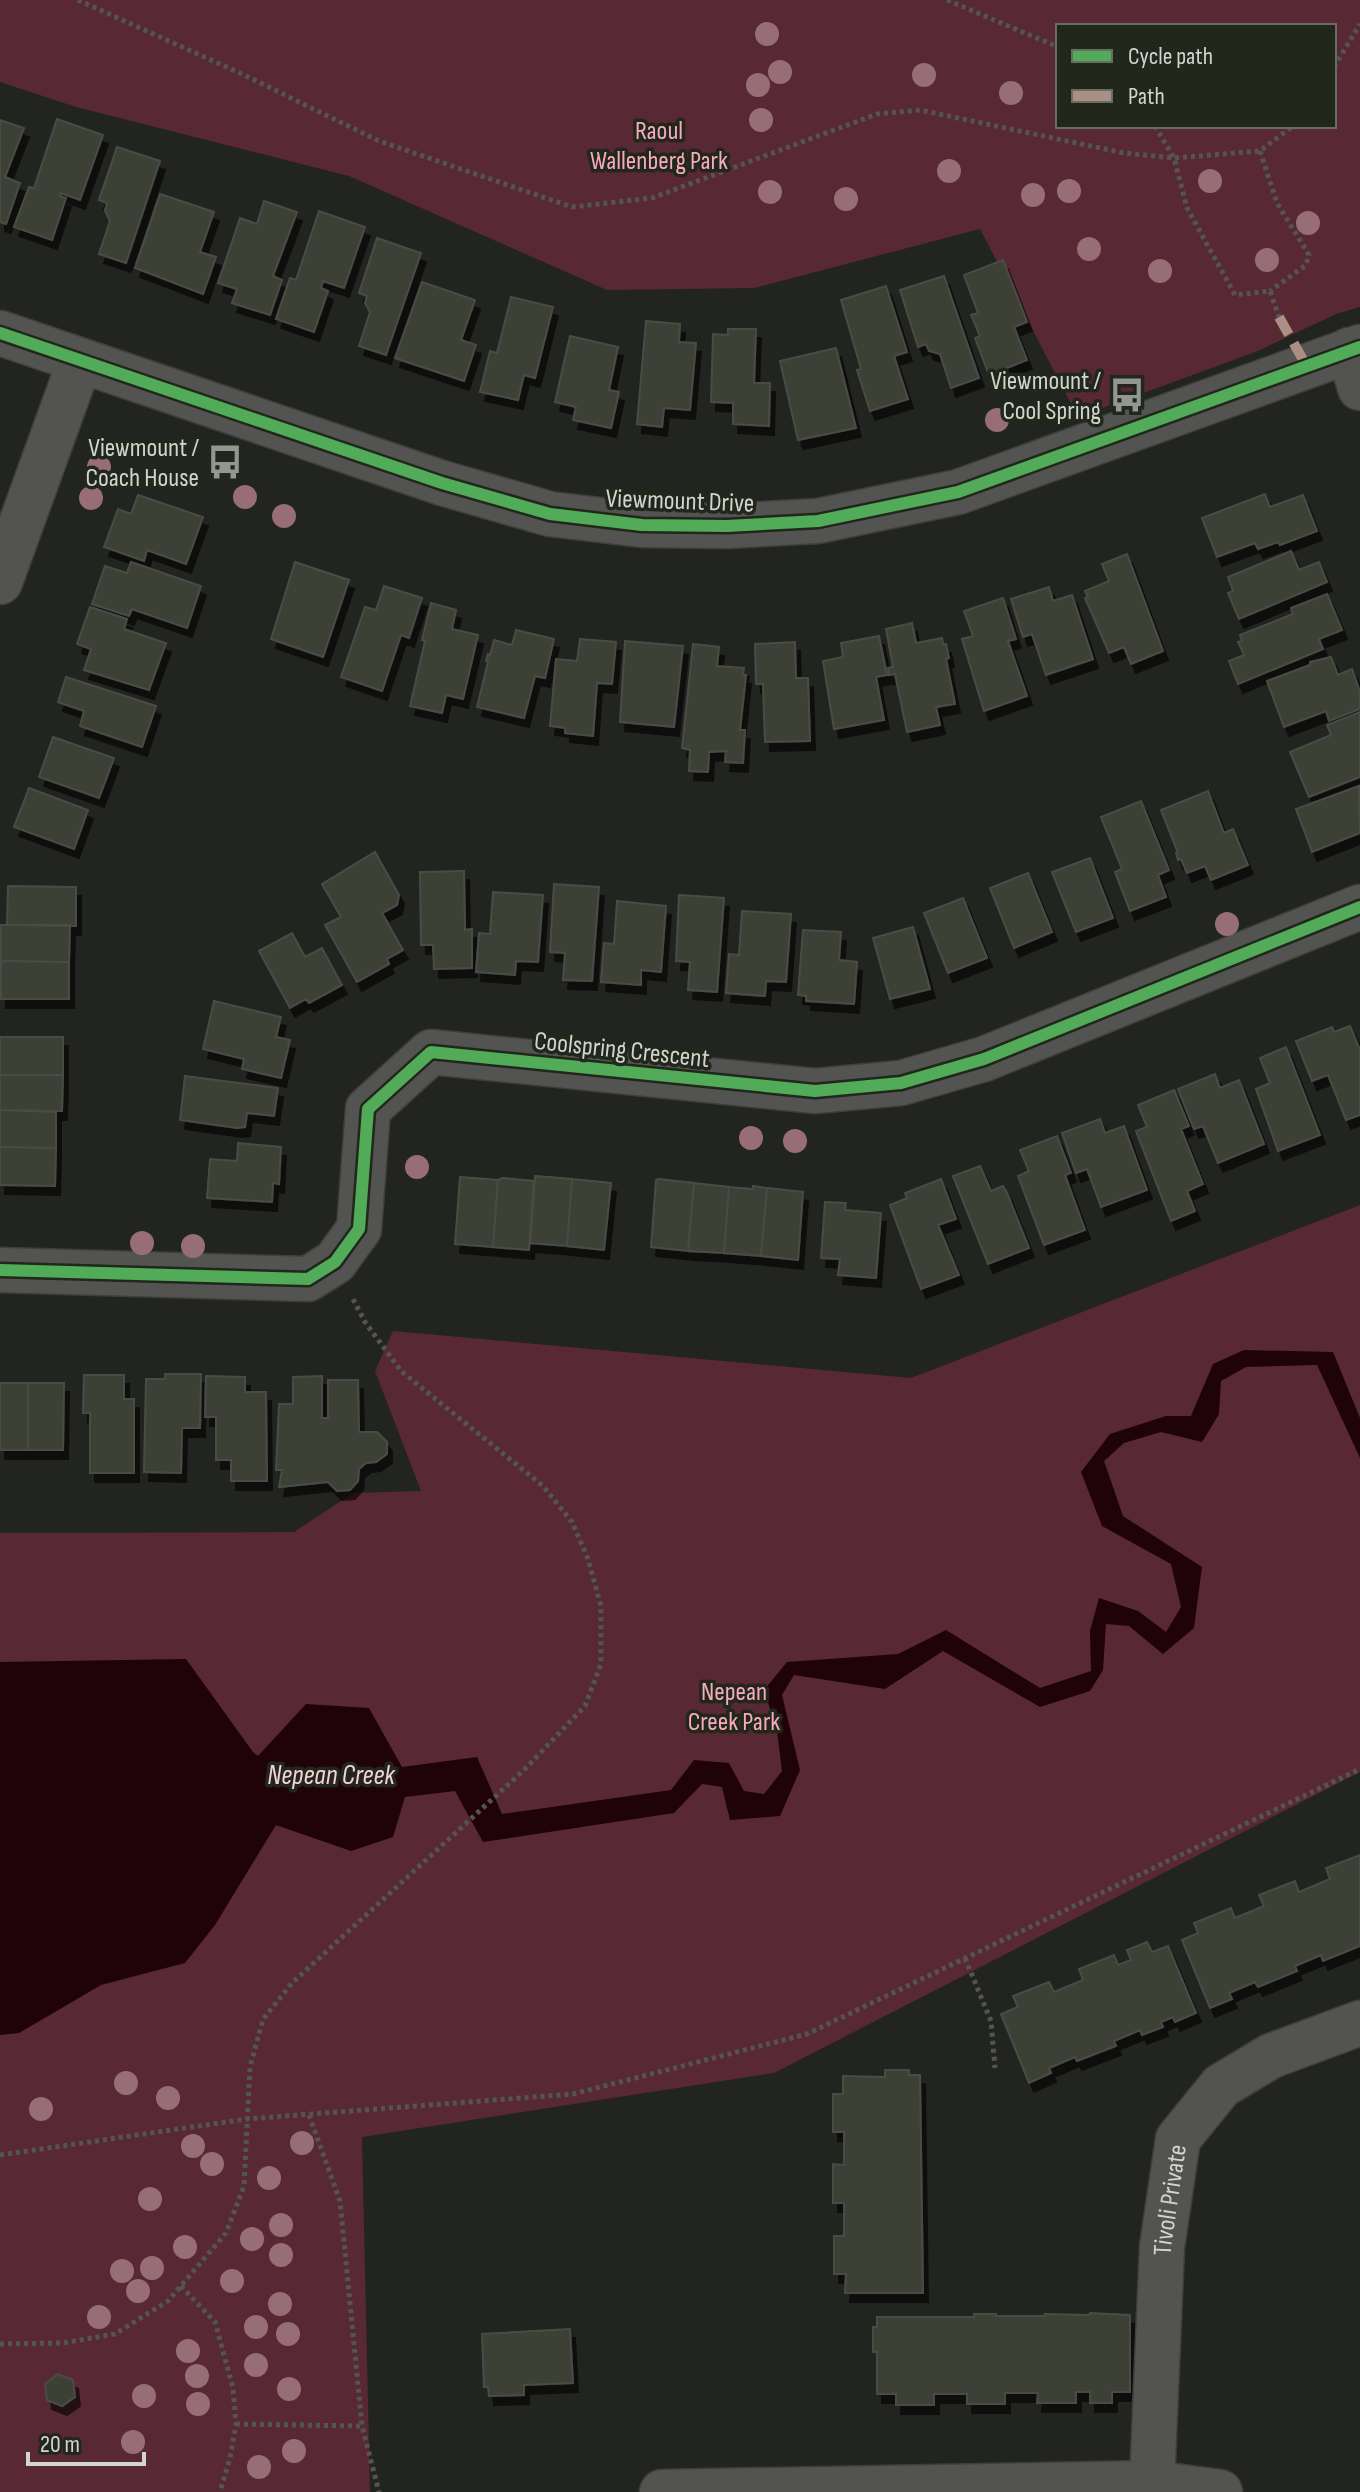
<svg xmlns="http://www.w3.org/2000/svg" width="1360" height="2492" viewBox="0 0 1360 2492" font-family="'Sofia Sans Condensed',sans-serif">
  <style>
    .green { fill: #582835; fill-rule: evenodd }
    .water { fill: #1f0309 }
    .building { fill: #3c4134; stroke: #4a4c47; stroke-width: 2; filter: url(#shadow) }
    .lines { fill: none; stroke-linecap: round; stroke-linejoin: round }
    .minor-casing { stroke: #3e3f3c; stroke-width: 47 }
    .tertiary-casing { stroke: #3e3f3c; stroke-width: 47 }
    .path { stroke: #545552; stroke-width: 5; stroke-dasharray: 4 4; stroke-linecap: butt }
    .minor { stroke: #535452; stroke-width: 44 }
    .tertiary { stroke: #535452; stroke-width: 44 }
    .quiet { stroke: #ac8f84; stroke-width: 10; stroke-dasharray: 20 10; stroke-linecap: butt }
    .cycleway-casing { stroke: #22271c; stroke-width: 17 }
    .cycleway { stroke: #51ab58; stroke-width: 12 }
    .tree { fill: #976e75 }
    .labels { text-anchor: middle; stroke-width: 7; stroke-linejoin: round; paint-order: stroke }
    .park-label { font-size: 26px; fill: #f7aabb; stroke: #22271c }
    .poi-label { font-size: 26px; fill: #d2d5ce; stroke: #22271c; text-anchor: end }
    .street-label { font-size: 26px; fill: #d2d5ce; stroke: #22271c }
    .water-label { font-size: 28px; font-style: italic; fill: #f8d0d8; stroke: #22271c }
  </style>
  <defs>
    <filter id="shadow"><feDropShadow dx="5" dy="9" stdDeviation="0" flood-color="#0009"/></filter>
  </defs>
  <rect width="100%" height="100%" fill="#22241f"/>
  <path class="green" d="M0,0H1360V307L1336,314L1258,351L1078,417L980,229L754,288L607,290L349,176L76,107L0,82ZM1058,26H1334V126H1058Z
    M1360,1205V1772L774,2073L362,2137L370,2492H0V1533L294,1532L353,1493L421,1491L375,1371L393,1331L911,1378Z"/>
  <path class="water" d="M1244,1350L1333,1352L1360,1418V1458L1317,1365L1246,1367L1221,1381L1219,1414L1202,1442L1161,1432L1124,1443L1104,1461L1123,1516L1202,1567L1194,1628L1163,1654L1129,1626L1106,1624L1103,1670L1090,1691L1040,1707L943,1651L885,1689L794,1675L782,1695L800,1770L780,1816L730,1820L722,1787L702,1784L674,1813L483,1842L455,1791L405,1797L393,1837L351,1851L276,1825L215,1925L185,1963L101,1985L19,2033L0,2035V1662L186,1659L253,1752L258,1756L306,1704L369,1708L402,1767L477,1757L502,1814L671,1790L694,1760L729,1763L744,1791L764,1794L782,1771L777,1731L764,1690L787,1662L898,1654L946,1630L1040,1688L1091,1671L1090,1631L1099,1598L1138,1611L1166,1632L1181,1607L1171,1564L1102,1526L1081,1472L1110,1434L1166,1416H1191L1213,1364Z"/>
  <path class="building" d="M57,119L103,135L80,200L61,193L60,196L66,198L52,240L14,227L29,187L34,188Z
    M0,120L24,128L5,177L20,183L6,224L0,222Z
    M117,147L160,161L126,263L99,254L110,221L105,211L107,203L99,200Z
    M160,194L214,212L200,252L216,257L203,294L135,268Z
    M264,201L297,212L273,276L282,280L270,315L232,303L237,289L218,283L240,218L257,224Z
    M319,211L365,227L344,288L323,281L321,288L328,291L314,332L276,319L290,278L296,280Z
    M377,238L421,253L386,355L359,346L370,312L365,303L367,296L359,293Z
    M1003,260L1027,322L1014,327L1027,360L989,375L975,338L980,336L971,315L978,313L964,275Z
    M944,276L979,378L951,388L940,354L929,351L926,344L918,347L900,290Z
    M422,282L475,300L461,340L476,345L464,381L395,358Z
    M886,286L907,352L894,356L908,399L870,411L857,370L861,369L841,300Z
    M511,297L553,307L535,378L524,375L518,400L480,392L490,351L497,353Z
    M646,321L680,324L679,342L696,343L690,410L664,408L662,427L637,424Z
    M728,329H756L754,383H770L769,426L733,424V403L711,402L713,334L728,335Z
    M570,336L618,347L609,390L619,392L611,428L573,420L576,407L555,402Z
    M836,348L856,428L798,440L780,361Z
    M1265,494L1270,507L1303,495L1317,531L1280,545L1278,542L1258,549L1255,543L1217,557L1202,518Z
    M138,495L203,517L186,564L147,550L144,561L104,547L118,509L131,514Z
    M1291,551L1299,570L1319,562L1327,582L1239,619L1228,593L1233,591L1228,577Z
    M1127,554L1163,651L1131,664L1124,647L1109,653L1085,598L1088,597L1085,591L1109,581L1102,564Z
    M131,562L201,586L187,628L132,609L129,616L92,604L105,566L127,573Z
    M295,562L349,580L323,657L271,639Z
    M384,586L422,598L409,638L401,635L382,691L341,677L365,607L376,610Z
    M1049,587L1053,601L1072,595L1093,659L1046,675L1032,634L1023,637L1011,599Z
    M1327,594L1342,630L1319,639L1323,649L1238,684L1229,661L1244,655L1238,642L1242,641L1240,635L1293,614L1291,608Z
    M1003,598L1016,639L1008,641L1027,696L984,711L962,639L973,636L964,611Z
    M431,603L456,610L452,629L478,635L463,699L446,695L442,713L410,706L425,641L422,640Z
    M90,607L127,619L124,629L166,643L149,690L84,670L91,649L77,644Z
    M912,623L916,643L942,638L943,644H946L949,658L946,659L955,704L936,707L940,725L907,732L895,674L889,675L888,668L893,667L886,629Z
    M516,630L554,639L545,678L535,676L524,718L477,707L488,662L486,661L488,654L490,655L494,640L512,645Z
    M879,636L887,675L876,677L884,720L834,729L823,661L843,657L841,643Z
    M580,639L616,642L612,684L597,683L593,736L565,733V728L550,726L556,659L577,661Z
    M625,641L683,646L674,727L620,722Z
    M795,642L796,678H808L810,741L765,742L763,684H756L755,644Z
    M693,644L719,647L717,666L744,668L743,675H746L740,730H745L743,763L725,762L726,751L709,752L708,772L689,771L690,750L682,748Z
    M1331,657L1338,675L1352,669L1360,692V709L1329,721L1326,711L1284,727L1267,681L1310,665V662Z
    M66,677L156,706L142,747L80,726L84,711L58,702Z
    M1360,712V777L1309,797L1290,752L1331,735L1327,725Z
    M53,737L114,758L99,798L39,777Z
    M1359,786L1360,833L1312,852L1296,809Z
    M29,788L88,810L74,849L14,827Z
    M1208,791L1224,833L1233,829L1248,865L1211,880L1205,866L1187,873L1181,859L1178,860L1176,853H1178L1161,810Z
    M1141,801L1169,870L1158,875L1166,897L1130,911L1115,872L1122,869L1101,817Z
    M375,852L399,895L397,905L382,913L403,950L387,959L389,964L357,982L325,925L341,917L322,884Z
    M1090,858L1113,918L1076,932L1052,872Z
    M464,871L465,930L472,929V968L434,969L433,945H421L420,872Z
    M1028,873L1052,932L1014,948L990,888Z
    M554,884L599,887L592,981L563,980L565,953L550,952Z
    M8,886L76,887V926L7,925Z
    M493,892L543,895L538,962L516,961L515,975L476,972L479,933L490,934Z
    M679,895L724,898L717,992L688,990L690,962L676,961Z
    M963,898L987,958L948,973L924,913Z
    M617,901L666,906L661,972L641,970V985L601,982L604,943L614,944Z
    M742,911L791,914L786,982L766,981L765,996L726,993L729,954L739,955Z
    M1,925H70L69,962L1,961Z
    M913,927L930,989L890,999L873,938Z
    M803,930L841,932L839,960L857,962L854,1004L806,1001V996L798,995Z
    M292,933L305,957L322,948L342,985L309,1003L306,999L290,1008L259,951Z
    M1,961L69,962V999H1Z
    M214,1001L281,1017L276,1037L290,1040L281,1078L242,1069L244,1059L203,1049Z
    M1350,1026L1360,1050V1115L1346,1120L1328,1075L1312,1081L1296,1041L1332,1027L1334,1032Z
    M0,1037H63V1075H0Z
    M1286,1047L1320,1135L1278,1151L1256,1089L1270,1083L1260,1058Z
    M1215,1074L1220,1088L1239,1080L1264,1144L1218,1163L1203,1126L1194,1129L1178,1089Z
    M0,1075H63L62,1111L0,1110Z
    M185,1076L278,1088L274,1116L247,1113L245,1127L237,1128L180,1120Z
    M1174,1090L1189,1126L1181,1129L1203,1184L1187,1191L1195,1211L1171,1221L1136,1131L1147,1127L1138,1105Z
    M0,1110L56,1112V1148L0,1147Z
    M1100,1119L1105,1133L1124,1126L1147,1190L1101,1207L1087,1169L1076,1173L1062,1133Z
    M1057,1136L1071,1173L1065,1175L1085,1230L1044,1245L1018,1176L1029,1171L1020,1150Z
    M238,1143L281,1147L279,1184L273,1183L272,1202L207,1198L210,1159L237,1161Z
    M0,1147L56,1148L55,1186L0,1185Z
    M980,1166L991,1191L1003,1186L1007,1193L1029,1248L988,1264L953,1176Z
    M535,1176L572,1179L567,1246L530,1243Z
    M460,1177L498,1180L493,1247L455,1244Z
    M503,1178L534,1181L529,1250L493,1247L498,1180Z
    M572,1179L611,1183L604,1250L567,1246Z
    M659,1179L694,1183L688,1251L651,1247L656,1180Z
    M941,1179L956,1219L938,1225L959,1275L921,1289L890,1205L907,1198L905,1193Z
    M694,1183L729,1187L724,1253L688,1251Z
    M753,1186L767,1188L761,1256L724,1253L729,1187L753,1189Z
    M767,1188L803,1192L798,1260L761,1256Z
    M825,1202L846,1203L845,1210L881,1213L876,1278L838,1275L840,1259L821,1258Z
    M165,1374H201L200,1428H182L181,1473L144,1472L146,1379H165Z
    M84,1375H124V1399H134V1473H90V1413H83Z
    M206,1376L245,1377V1392H266L267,1481H231V1460H216V1417H205Z
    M322,1376V1418H328V1380H358L359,1432H377L387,1442V1454L376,1462L366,1463L359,1469L358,1481L350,1490L337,1491L328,1482L279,1487L282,1470H276L279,1404H293V1377Z
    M0,1383H28V1450H0Z
    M28,1383H64L63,1450H28Z
    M1360,1855V1946L1323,1961L1321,1955L1295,1966L1297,1971L1258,1987L1255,1982L1229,1993L1232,1999L1210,2008L1182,1940L1198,1933L1194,1923L1231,1908L1235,1918L1264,1906L1259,1895L1295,1881L1299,1892L1330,1879L1326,1868Z
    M1147,1942L1152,1952L1168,1946L1196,2013L1175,2022L1173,2017L1161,2022L1163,2027L1142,2035L1140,2030L1114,2041L1116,2046L1077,2061L1075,2057L1049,2068L1051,2073L1029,2083L1001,2014L1018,2007L1013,1996L1049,1982L1054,1992L1083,1980L1079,1969L1114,1955L1118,1965L1131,1960L1127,1950Z
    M885,2070H909V2075H920L923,2293H845L846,2274H834V2236H844V2203H833V2164L844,2165V2132H833V2094H843V2076L885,2077Z
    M1090,2313L1130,2315V2392H1112V2403H1090V2392H1076V2403H1037L1038,2393H1005V2404H967V2394H934V2405H896V2394H877V2352H873V2327H877V2317H974V2314H996V2316H1045V2314L1089,2315Z
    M570,2329L573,2383L524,2385V2395L489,2396L488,2387H484L482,2334Z
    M58,2374L73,2380L75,2397L62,2406L47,2400L45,2384Z"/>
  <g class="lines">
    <g class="minor-casing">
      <g id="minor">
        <path d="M1349,350L1360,388"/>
        <path d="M0,582L80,361"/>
        <path d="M0,1270L308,1279L335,1262L359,1229L368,1109L431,1052L815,1091L901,1083L984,1059L1360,907"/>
        <path id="s1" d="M1152,2483L1162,2247L1178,2139L1221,2086L1271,2056L1360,2023"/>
        <path d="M662,2492L1152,2483L1220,2492"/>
      </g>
    </g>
    <g class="tertiary-casing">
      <path id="tertiary" d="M0,333L442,483L550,514L642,525L727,526L818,521L958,492L1360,347"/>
    </g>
    <path class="path" d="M78,0L242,74L379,141L572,207L652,198L877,114L920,110L1124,153L1174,158L1260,151L1293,126
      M947,0L1058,47
      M1334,67L1360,24
      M1155,126L1174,158L1187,208L1235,295L1270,291L1279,317
      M1260,151L1277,203L1309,255L1306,265L1270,291
      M965,1958L991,2021L995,2068
      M309,2115L340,2201L362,2426L379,2492
      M0,2155L247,2119L573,2094L807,2034L1360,1769
      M181,2286L215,2322L233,2388L236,2424L230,2458L220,2492
      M0,2344L63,2343L115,2334L168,2301L226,2233L244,2186L250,2067L263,2019L292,1983L524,1770L585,1706L601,1664V1606L588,1559L572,1522L543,1486L401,1371L365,1322L353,1299
      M236,2424L362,2426"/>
    <use href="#minor" class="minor"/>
    <use href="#tertiary" class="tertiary"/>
    <path class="quiet" d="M1279,317L1306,365"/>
    <g class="cycleway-casing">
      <path id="cycleway" d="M0,333L442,483L550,514L642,525L727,526L818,521L958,492L1360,347
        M0,1270L308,1279L335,1262L359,1229L368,1109L431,1052L815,1091L901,1083L984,1059L1360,907"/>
    </g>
    <use href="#cycleway" class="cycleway"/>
  </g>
  <g class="tree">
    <circle cx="767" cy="34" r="12"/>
    <circle cx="780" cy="72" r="12"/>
    <circle cx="924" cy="75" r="12"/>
    <circle cx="758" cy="85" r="12"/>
    <circle cx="1011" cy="93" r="12"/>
    <circle cx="761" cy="120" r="12"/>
    <circle cx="949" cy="171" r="12"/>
    <circle cx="1210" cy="181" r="12"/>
    <circle cx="1069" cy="191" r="12"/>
    <circle cx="770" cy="192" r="12"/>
    <circle cx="1033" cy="195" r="12"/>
    <circle cx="846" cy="199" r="12"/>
    <circle cx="1308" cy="223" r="12"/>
    <circle cx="1089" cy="249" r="12"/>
    <circle cx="1267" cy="260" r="12"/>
    <circle cx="1160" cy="271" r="12"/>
    <circle cx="997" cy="420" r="12"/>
    <circle cx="99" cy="467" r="12"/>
    <circle cx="245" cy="497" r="12"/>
    <circle cx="91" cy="498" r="12"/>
    <circle cx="284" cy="516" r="12"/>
    <circle cx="1227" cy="924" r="12"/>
    <circle cx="751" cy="1138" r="12"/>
    <circle cx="795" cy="1141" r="12"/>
    <circle cx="417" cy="1167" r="12"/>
    <circle cx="142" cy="1243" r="12"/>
    <circle cx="193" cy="1246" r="12"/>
    <circle cx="126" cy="2083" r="12"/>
    <circle cx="168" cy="2098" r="12"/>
    <circle cx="41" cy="2109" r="12"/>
    <circle cx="302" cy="2143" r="12"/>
    <circle cx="193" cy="2146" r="12"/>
    <circle cx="212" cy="2164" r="12"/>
    <circle cx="269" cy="2178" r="12"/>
    <circle cx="150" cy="2199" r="12"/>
    <circle cx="281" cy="2225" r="12"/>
    <circle cx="252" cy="2239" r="12"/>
    <circle cx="185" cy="2247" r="12"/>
    <circle cx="281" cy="2255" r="12"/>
    <circle cx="152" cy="2268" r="12"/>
    <circle cx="122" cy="2271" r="12"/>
    <circle cx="232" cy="2281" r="12"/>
    <circle cx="138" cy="2291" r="12"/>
    <circle cx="280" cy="2304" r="12"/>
    <circle cx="99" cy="2317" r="12"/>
    <circle cx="256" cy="2327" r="12"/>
    <circle cx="288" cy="2334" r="12"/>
    <circle cx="188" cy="2351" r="12"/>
    <circle cx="256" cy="2365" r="12"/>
    <circle cx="197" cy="2376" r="12"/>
    <circle cx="289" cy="2389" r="12"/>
    <circle cx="144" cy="2396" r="12"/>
    <circle cx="198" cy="2404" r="12"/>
    <circle cx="133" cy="2442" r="12"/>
    <circle cx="294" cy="2451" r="12"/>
    <circle cx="259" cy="2467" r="12"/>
  </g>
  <defs>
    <g id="bus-bare" transform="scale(2.76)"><path d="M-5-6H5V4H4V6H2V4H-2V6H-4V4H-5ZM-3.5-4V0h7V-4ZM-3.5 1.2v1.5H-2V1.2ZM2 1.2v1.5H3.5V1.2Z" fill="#949791" stroke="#22271c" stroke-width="2.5" paint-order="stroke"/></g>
  </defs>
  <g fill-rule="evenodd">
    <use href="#bus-bare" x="1127" y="395"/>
    <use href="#bus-bare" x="225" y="462"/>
  </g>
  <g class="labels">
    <g class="park-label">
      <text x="659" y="139">Raoul<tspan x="659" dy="30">Wallenberg Park</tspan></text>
      <text x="734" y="1700">Nepean<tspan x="734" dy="30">Creek Park</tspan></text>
    </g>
    <g class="poi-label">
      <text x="1101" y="389">Viewmount /<tspan x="1101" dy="30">Cool Spring</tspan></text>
      <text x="199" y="456">Viewmount /<tspan x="199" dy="30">Coach House</tspan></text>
    </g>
    <g class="street-label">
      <text transform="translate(680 500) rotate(2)" y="9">Viewmount Drive</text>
      <text transform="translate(622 1049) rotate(6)" y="9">Coolspring Crescent</text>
      <text dy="9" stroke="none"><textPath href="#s1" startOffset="284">Tivoli Private</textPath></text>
    </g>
    <g class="water-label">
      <text x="331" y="1784">Nepean Creek</text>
    </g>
  </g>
  <rect x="1056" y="24" width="280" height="104" fill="#22271c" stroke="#686d63" stroke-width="2"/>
  <rect x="1072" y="50" width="40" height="12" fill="#51ab58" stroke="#686d63" stroke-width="2"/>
  <text x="1128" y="64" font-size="24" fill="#d2d5ce">Cycle path</text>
  <rect x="1072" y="90" width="40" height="12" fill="#ac8f84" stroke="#686d63" stroke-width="2"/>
  <text x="1128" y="104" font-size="24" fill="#d2d5ce">Path</text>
  <path d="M28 2452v12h116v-12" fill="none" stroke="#d2d5ce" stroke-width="4"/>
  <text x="40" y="2452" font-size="24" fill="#d2d5ce" stroke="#22271c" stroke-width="6" paint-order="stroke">20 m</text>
</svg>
